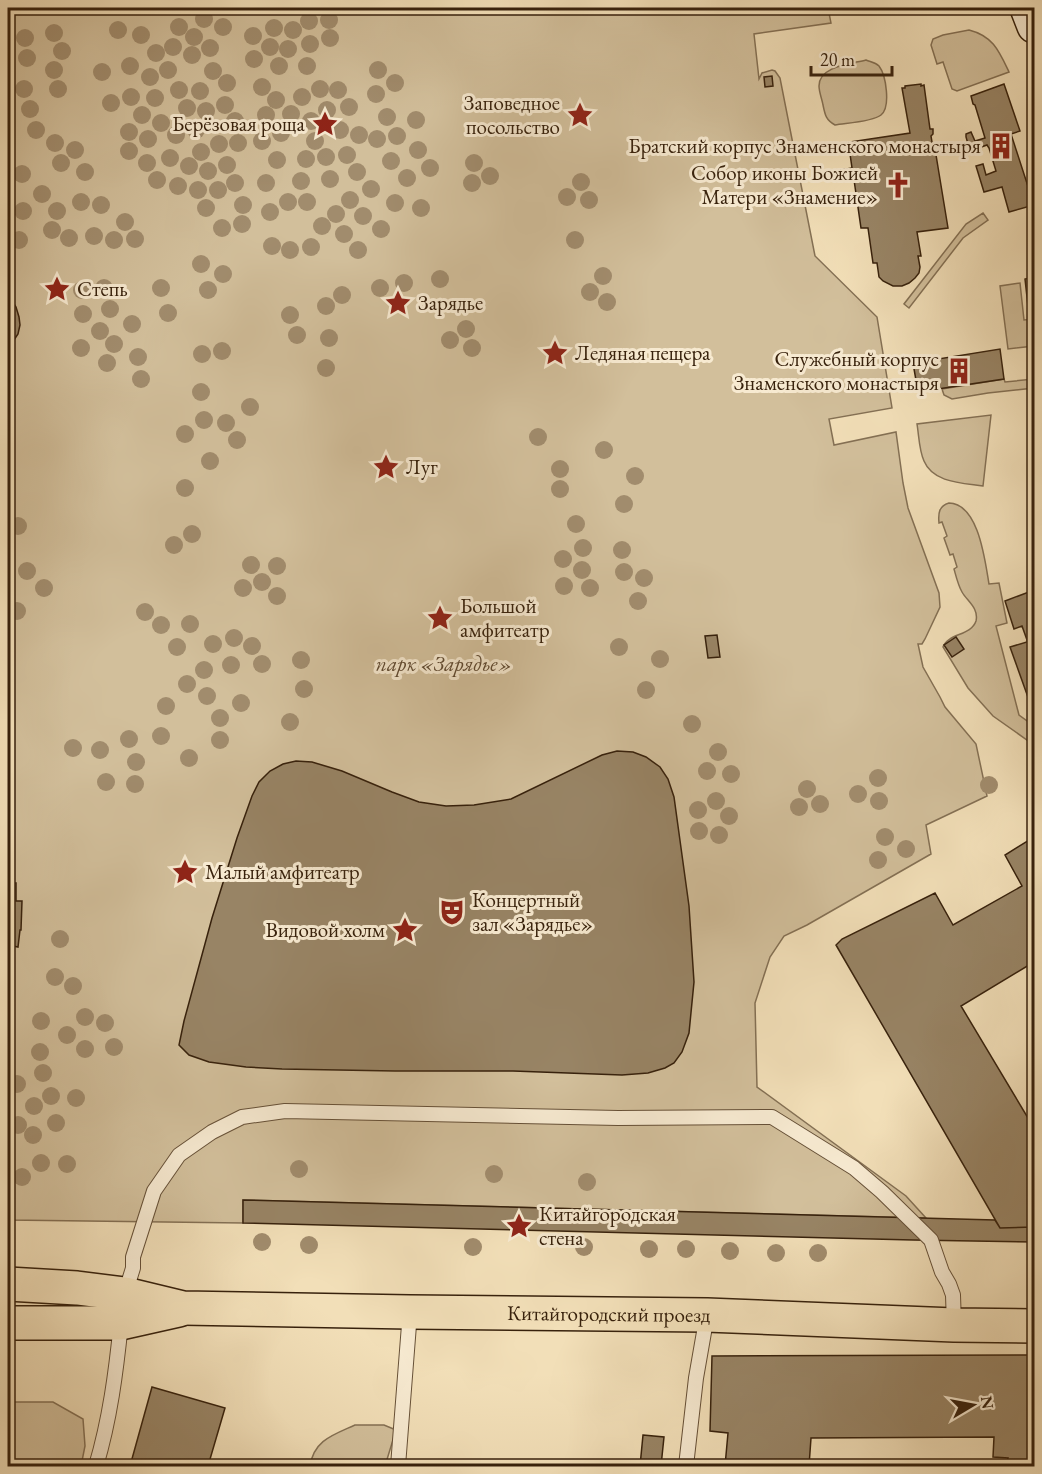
<svg xmlns="http://www.w3.org/2000/svg" width="1042" height="1474" viewBox="0 0 1042 1474" font-family="'EB Garamond',serif">
  <style>
    .green { fill: #d2bf9b; stroke: #847054; stroke-width: 1.5 }
    .building { fill: #988465; stroke: #37210c; stroke-width: 1.5 }
    .lines { fill: none; stroke-linecap: round; stroke-linejoin: round }
    .lane-casing { stroke: #665037; stroke-width: 16 }
    .secondary-casing { stroke: #37210c; stroke-width: 36 }
    .primary-casing { stroke: #37210c; stroke-width: 36 }
    .lane { stroke: #f7ead1; stroke-width: 14 }
    .secondary { stroke: #f7ead1; stroke-width: 33 }
    .primary { stroke: #f2dfb8; stroke-width: 33 }
    .tree { fill: #a18c6d }
    .labels { text-anchor: middle; stroke-width: 6; stroke-linejoin: round; paint-order: stroke }
    .poi-label { font-size: 21px; fill: #37210c; stroke: #f7ead1; text-anchor: start }
    .park-label { font-size: 21px; font-style: italic; fill: #5e4830; stroke: #f7ead1 }
    .street-label { font-size: 21px; fill: #37210c; stroke: #f7ead1 }
  </style>
  <rect width="100%" height="100%" fill="#f2dfb8"/>
  <filter id="stains"><feTurbulence type="fractalNoise" baseFrequency=".00333" numOctaves="4"/><feColorMatrix values="0 0 0 0 .2 0 0 0 0 .09 0 0 0 0 .02 0 0 0 .5 -.17"/></filter>
  <radialGradient id="worn" r=".72"><stop offset=".6" stop-color="#630" stop-opacity="0"/><stop offset="1" stop-color="#630" stop-opacity=".3"/></radialGradient>
  <path class="green" d="M8,8H828L831,23L754,34L759,79L762,73L772,70L775,71L780,78L815,256L877,317L892,408L829,419L834,445L896,432L903,483L908,508L939,593L940,607L925,639L922,644H918L923,667L940,697L945,707L976,744L987,796L926,825L931,854L807,925L784,936L770,957L755,1003L757,1087L906,1196L926,1218L243,1200V1223L8,1220Z
    M969,30C993,36 999,51 1009,72L957,91L952,89L943,62L937,64L931,45L933,39L943,35Z
    M866,60C871,62 875,62 879,66C886,75 891,107 881,115C872,122 846,123 835,125C826,120 825,115 823,105C822,99 819,92 819,86C819,66 851,64 866,60Z
    M983,213L988,220L963,238L909,308L904,304L966,224Z
    M1020,283L1024,320L1034,319V346L1008,349L1000,286Z
    M1004,379L1005,382L1034,379V388L988,393L952,399L944,395L942,389Z
    M991,415L983,486C963,483 933,483 924,461C919,450 919,436 917,424Z
    M949,503C979,504 985,561 989,584L999,583L1007,623L996,626L1019,715L1034,726V745L993,716L968,688L943,647C948,633 971,636 976,621C979,608 967,601 962,592C958,585 956,576 954,569L957,567L953,554L950,555L944,538L947,536L942,522L939,523C938,513 939,506 949,503Z
    M8,1402H53L83,1419L85,1446L81,1466H8Z
    M355,1425H384L396,1430L385,1466H310C314,1440 333,1435 355,1425Z"/>
  <path class="building" d="M772,76L773,86L765,87L764,77Z
    M921,84V86L924,85L930,129H933V134L931,136L934,154L936,155L948,228L917,232L921,256H918L920,267L919,273L915,278L909,283L902,286H893L883,281L879,277L877,263H873L868,228H861L853,173L841,175L840,170L852,168L849,147L837,148L836,144L910,133L902,88H905V86Z
    M1004,84L1020,131L1011,134L1034,205L1009,212L1002,187L984,192L976,166L983,164L986,175L996,171L989,148L987,145L970,151L966,137V134L971,132L975,141L985,138L975,105L973,104L971,96Z
    M1034,277V315H1029L1025,279Z
    M8,294L16,307L19,317L20,325L18,334L14,340L8,344Z
    M1000,349L1004,379L918,392L913,363Z
    M1034,590V714L1010,647L1027,642V640L1022,626L1014,629L1005,601Z
    M717,635L720,657L708,658L705,636Z
    M956,637L964,649L952,657L944,645Z
    M617,751L633,752L646,757L660,767L668,779L674,797L689,906L694,982L689,1033L682,1052L674,1063L665,1068L648,1073L622,1075L513,1071H395L282,1069L246,1067L209,1062L189,1055L179,1045L184,1021L212,918L237,838L252,796L259,782L270,771L283,764L296,761L312,762L342,771L392,792L419,802L446,806L474,805L511,799L602,755Z
    M1034,837V962L961,1006L1034,1128V1227L1000,1228L836,945L842,939L935,893L953,925L1022,886L1005,855Z
    M8,883H16V901H22L21,930H20L18,947L8,945Z
    M243,1200L995,1220L1000,1228L1034,1227V1242L913,1240L243,1223Z
    M1034,1355V1466H1006L1008,1458L993,1457L994,1437L811,1438L809,1466H725L728,1433L710,1431L712,1356Z
    M152,1387L225,1408L208,1466H130Z
    M643,1435L664,1437L661,1466H640Z"/>
  <g class="lines">
    <g class="lane-casing">
      <path id="lane" d="M125,1294L133,1268V1257L154,1191L179,1155L212,1132L242,1117L285,1111L618,1118L772,1117L854,1168L882,1192L931,1240L942,1272L949,1284L953,1295L954,1325
        M96,1466C110,1419 116,1372 121,1323
        M398,1466L410,1312
        M686,1466L696,1378L707,1315"/>
    </g>
    <g class="secondary-casing">
      <path id="secondary" d="M1027,8L1034,26"/>
    </g>
    <g class="primary-casing">
      <g id="primary">
        <path id="s1" d="M8,1284L77,1288L125,1294L183,1308L410,1312L707,1315L954,1325L1034,1326"/>
        <path d="M8,1323H121L179,1310"/>
      </g>
    </g>
    <use href="#lane" class="lane"/>
    <use href="#secondary" class="secondary"/>
    <use href="#primary" class="primary"/>
  </g>
  <g class="tree">
    <circle cx="204" cy="19" r="9"/>
    <circle cx="329" cy="20" r="9"/>
    <circle cx="309" cy="21" r="9"/>
    <circle cx="179" cy="27" r="9"/>
    <circle cx="223" cy="27" r="9"/>
    <circle cx="274" cy="28" r="9"/>
    <circle cx="118" cy="30" r="9"/>
    <circle cx="293" cy="30" r="9"/>
    <circle cx="54" cy="33" r="9"/>
    <circle cx="141" cy="35" r="9"/>
    <circle cx="253" cy="36" r="9"/>
    <circle cx="194" cy="37" r="9"/>
    <circle cx="25" cy="38" r="9"/>
    <circle cx="330" cy="38" r="9"/>
    <circle cx="310" cy="44" r="9"/>
    <circle cx="173" cy="47" r="9"/>
    <circle cx="270" cy="47" r="9"/>
    <circle cx="210" cy="48" r="9"/>
    <circle cx="288" cy="49" r="9"/>
    <circle cx="62" cy="51" r="9"/>
    <circle cx="156" cy="53" r="9"/>
    <circle cx="192" cy="55" r="9"/>
    <circle cx="27" cy="58" r="9"/>
    <circle cx="254" cy="59" r="9"/>
    <circle cx="130" cy="66" r="9"/>
    <circle cx="279" cy="66" r="9"/>
    <circle cx="307" cy="66" r="9"/>
    <circle cx="54" cy="70" r="9"/>
    <circle cx="168" cy="70" r="9"/>
    <circle cx="378" cy="70" r="9"/>
    <circle cx="213" cy="71" r="9"/>
    <circle cx="102" cy="72" r="9"/>
    <circle cx="150" cy="77" r="9"/>
    <circle cx="227" cy="83" r="9"/>
    <circle cx="395" cy="83" r="9"/>
    <circle cx="262" cy="87" r="9"/>
    <circle cx="24" cy="89" r="9"/>
    <circle cx="58" cy="89" r="9"/>
    <circle cx="320" cy="89" r="9"/>
    <circle cx="179" cy="90" r="9"/>
    <circle cx="338" cy="90" r="9"/>
    <circle cx="200" cy="91" r="9"/>
    <circle cx="376" cy="94" r="9"/>
    <circle cx="131" cy="97" r="9"/>
    <circle cx="302" cy="97" r="9"/>
    <circle cx="155" cy="98" r="9"/>
    <circle cx="276" cy="100" r="9"/>
    <circle cx="111" cy="103" r="9"/>
    <circle cx="225" cy="105" r="9"/>
    <circle cx="349" cy="107" r="9"/>
    <circle cx="187" cy="108" r="9"/>
    <circle cx="30" cy="109" r="9"/>
    <circle cx="327" cy="110" r="9"/>
    <circle cx="206" cy="111" r="9"/>
    <circle cx="291" cy="114" r="9"/>
    <circle cx="142" cy="115" r="9"/>
    <circle cx="266" cy="115" r="9"/>
    <circle cx="387" cy="117" r="9"/>
    <circle cx="416" cy="120" r="9"/>
    <circle cx="235" cy="121" r="9"/>
    <circle cx="311" cy="121" r="9"/>
    <circle cx="161" cy="123" r="9"/>
    <circle cx="36" cy="130" r="9"/>
    <circle cx="196" cy="130" r="9"/>
    <circle cx="340" cy="130" r="9"/>
    <circle cx="129" cy="132" r="9"/>
    <circle cx="281" cy="133" r="9"/>
    <circle cx="176" cy="135" r="9"/>
    <circle cx="359" cy="135" r="9"/>
    <circle cx="397" cy="136" r="9"/>
    <circle cx="148" cy="139" r="9"/>
    <circle cx="377" cy="139" r="9"/>
    <circle cx="262" cy="141" r="9"/>
    <circle cx="315" cy="141" r="9"/>
    <circle cx="55" cy="143" r="9"/>
    <circle cx="238" cy="143" r="9"/>
    <circle cx="219" cy="144" r="9"/>
    <circle cx="75" cy="150" r="9"/>
    <circle cx="418" cy="150" r="9"/>
    <circle cx="129" cy="151" r="9"/>
    <circle cx="201" cy="152" r="9"/>
    <circle cx="347" cy="155" r="9"/>
    <circle cx="326" cy="157" r="9"/>
    <circle cx="170" cy="158" r="9"/>
    <circle cx="306" cy="159" r="9"/>
    <circle cx="277" cy="160" r="9"/>
    <circle cx="391" cy="161" r="9"/>
    <circle cx="61" cy="163" r="9"/>
    <circle cx="147" cy="163" r="9"/>
    <circle cx="474" cy="163" r="9"/>
    <circle cx="227" cy="165" r="9"/>
    <circle cx="189" cy="166" r="9"/>
    <circle cx="430" cy="168" r="9"/>
    <circle cx="208" cy="171" r="9"/>
    <circle cx="85" cy="172" r="9"/>
    <circle cx="357" cy="172" r="9"/>
    <circle cx="22" cy="174" r="9"/>
    <circle cx="490" cy="176" r="9"/>
    <circle cx="407" cy="178" r="9"/>
    <circle cx="330" cy="179" r="9"/>
    <circle cx="157" cy="180" r="9"/>
    <circle cx="301" cy="181" r="9"/>
    <circle cx="581" cy="182" r="9"/>
    <circle cx="235" cy="183" r="9"/>
    <circle cx="266" cy="183" r="9"/>
    <circle cx="472" cy="183" r="9"/>
    <circle cx="178" cy="186" r="9"/>
    <circle cx="371" cy="189" r="9"/>
    <circle cx="198" cy="190" r="9"/>
    <circle cx="218" cy="190" r="9"/>
    <circle cx="42" cy="194" r="9"/>
    <circle cx="567" cy="197" r="9"/>
    <circle cx="350" cy="200" r="9"/>
    <circle cx="589" cy="200" r="9"/>
    <circle cx="81" cy="202" r="9"/>
    <circle cx="288" cy="202" r="9"/>
    <circle cx="307" cy="202" r="9"/>
    <circle cx="395" cy="203" r="9"/>
    <circle cx="101" cy="205" r="9"/>
    <circle cx="243" cy="205" r="9"/>
    <circle cx="206" cy="208" r="9"/>
    <circle cx="421" cy="208" r="9"/>
    <circle cx="23" cy="211" r="9"/>
    <circle cx="57" cy="211" r="9"/>
    <circle cx="270" cy="212" r="9"/>
    <circle cx="336" cy="214" r="9"/>
    <circle cx="363" cy="216" r="9"/>
    <circle cx="125" cy="222" r="9"/>
    <circle cx="242" cy="224" r="9"/>
    <circle cx="322" cy="226" r="9"/>
    <circle cx="222" cy="228" r="9"/>
    <circle cx="381" cy="229" r="9"/>
    <circle cx="52" cy="230" r="9"/>
    <circle cx="344" cy="234" r="9"/>
    <circle cx="94" cy="236" r="9"/>
    <circle cx="69" cy="238" r="9"/>
    <circle cx="135" cy="239" r="9"/>
    <circle cx="19" cy="240" r="9"/>
    <circle cx="114" cy="240" r="9"/>
    <circle cx="575" cy="240" r="9"/>
    <circle cx="272" cy="246" r="9"/>
    <circle cx="311" cy="247" r="9"/>
    <circle cx="290" cy="250" r="9"/>
    <circle cx="358" cy="250" r="9"/>
    <circle cx="201" cy="264" r="9"/>
    <circle cx="223" cy="274" r="9"/>
    <circle cx="603" cy="276" r="9"/>
    <circle cx="440" cy="279" r="9"/>
    <circle cx="404" cy="283" r="9"/>
    <circle cx="104" cy="288" r="9"/>
    <circle cx="161" cy="288" r="9"/>
    <circle cx="380" cy="288" r="9"/>
    <circle cx="82" cy="290" r="9"/>
    <circle cx="208" cy="290" r="9"/>
    <circle cx="590" cy="292" r="9"/>
    <circle cx="342" cy="295" r="9"/>
    <circle cx="607" cy="302" r="9"/>
    <circle cx="326" cy="306" r="9"/>
    <circle cx="110" cy="309" r="9"/>
    <circle cx="168" cy="313" r="9"/>
    <circle cx="83" cy="314" r="9"/>
    <circle cx="290" cy="315" r="9"/>
    <circle cx="132" cy="324" r="9"/>
    <circle cx="466" cy="329" r="9"/>
    <circle cx="100" cy="331" r="9"/>
    <circle cx="297" cy="335" r="9"/>
    <circle cx="329" cy="338" r="9"/>
    <circle cx="450" cy="340" r="9"/>
    <circle cx="114" cy="344" r="9"/>
    <circle cx="81" cy="348" r="9"/>
    <circle cx="472" cy="348" r="9"/>
    <circle cx="222" cy="351" r="9"/>
    <circle cx="202" cy="354" r="9"/>
    <circle cx="138" cy="357" r="9"/>
    <circle cx="107" cy="363" r="9"/>
    <circle cx="326" cy="368" r="9"/>
    <circle cx="141" cy="379" r="9"/>
    <circle cx="201" cy="392" r="9"/>
    <circle cx="250" cy="407" r="9"/>
    <circle cx="204" cy="420" r="9"/>
    <circle cx="226" cy="423" r="9"/>
    <circle cx="185" cy="434" r="9"/>
    <circle cx="538" cy="437" r="9"/>
    <circle cx="237" cy="440" r="9"/>
    <circle cx="604" cy="450" r="9"/>
    <circle cx="210" cy="461" r="9"/>
    <circle cx="560" cy="469" r="9"/>
    <circle cx="635" cy="476" r="9"/>
    <circle cx="185" cy="488" r="9"/>
    <circle cx="560" cy="489" r="9"/>
    <circle cx="624" cy="504" r="9"/>
    <circle cx="576" cy="524" r="9"/>
    <circle cx="18" cy="526" r="9"/>
    <circle cx="192" cy="534" r="9"/>
    <circle cx="174" cy="545" r="9"/>
    <circle cx="583" cy="548" r="9"/>
    <circle cx="622" cy="550" r="9"/>
    <circle cx="563" cy="559" r="9"/>
    <circle cx="251" cy="565" r="9"/>
    <circle cx="277" cy="566" r="9"/>
    <circle cx="582" cy="570" r="9"/>
    <circle cx="27" cy="571" r="9"/>
    <circle cx="624" cy="572" r="9"/>
    <circle cx="644" cy="578" r="9"/>
    <circle cx="262" cy="582" r="9"/>
    <circle cx="564" cy="586" r="9"/>
    <circle cx="44" cy="588" r="9"/>
    <circle cx="243" cy="588" r="9"/>
    <circle cx="590" cy="588" r="9"/>
    <circle cx="277" cy="596" r="9"/>
    <circle cx="638" cy="601" r="9"/>
    <circle cx="17" cy="611" r="9"/>
    <circle cx="145" cy="612" r="9"/>
    <circle cx="190" cy="624" r="9"/>
    <circle cx="161" cy="625" r="9"/>
    <circle cx="234" cy="638" r="9"/>
    <circle cx="213" cy="644" r="9"/>
    <circle cx="252" cy="646" r="9"/>
    <circle cx="177" cy="647" r="9"/>
    <circle cx="619" cy="647" r="9"/>
    <circle cx="660" cy="659" r="9"/>
    <circle cx="301" cy="660" r="9"/>
    <circle cx="262" cy="664" r="9"/>
    <circle cx="231" cy="665" r="9"/>
    <circle cx="204" cy="670" r="9"/>
    <circle cx="187" cy="684" r="9"/>
    <circle cx="304" cy="689" r="9"/>
    <circle cx="646" cy="690" r="9"/>
    <circle cx="207" cy="696" r="9"/>
    <circle cx="241" cy="703" r="9"/>
    <circle cx="166" cy="706" r="9"/>
    <circle cx="220" cy="718" r="9"/>
    <circle cx="290" cy="722" r="9"/>
    <circle cx="692" cy="724" r="9"/>
    <circle cx="161" cy="736" r="9"/>
    <circle cx="129" cy="739" r="9"/>
    <circle cx="220" cy="740" r="9"/>
    <circle cx="73" cy="748" r="9"/>
    <circle cx="100" cy="750" r="9"/>
    <circle cx="718" cy="752" r="9"/>
    <circle cx="189" cy="758" r="9"/>
    <circle cx="136" cy="762" r="9"/>
    <circle cx="707" cy="771" r="9"/>
    <circle cx="731" cy="774" r="9"/>
    <circle cx="878" cy="778" r="9"/>
    <circle cx="106" cy="782" r="9"/>
    <circle cx="135" cy="784" r="9"/>
    <circle cx="989" cy="785" r="9"/>
    <circle cx="807" cy="789" r="9"/>
    <circle cx="858" cy="794" r="9"/>
    <circle cx="716" cy="801" r="9"/>
    <circle cx="879" cy="801" r="9"/>
    <circle cx="820" cy="804" r="9"/>
    <circle cx="799" cy="807" r="9"/>
    <circle cx="698" cy="810" r="9"/>
    <circle cx="729" cy="816" r="9"/>
    <circle cx="699" cy="831" r="9"/>
    <circle cx="719" cy="835" r="9"/>
    <circle cx="885" cy="837" r="9"/>
    <circle cx="906" cy="849" r="9"/>
    <circle cx="878" cy="860" r="9"/>
    <circle cx="60" cy="939" r="9"/>
    <circle cx="55" cy="977" r="9"/>
    <circle cx="73" cy="986" r="9"/>
    <circle cx="85" cy="1017" r="9"/>
    <circle cx="41" cy="1021" r="9"/>
    <circle cx="105" cy="1023" r="9"/>
    <circle cx="67" cy="1035" r="9"/>
    <circle cx="114" cy="1047" r="9"/>
    <circle cx="85" cy="1049" r="9"/>
    <circle cx="40" cy="1052" r="9"/>
    <circle cx="43" cy="1073" r="9"/>
    <circle cx="17" cy="1084" r="9"/>
    <circle cx="51" cy="1096" r="9"/>
    <circle cx="76" cy="1098" r="9"/>
    <circle cx="34" cy="1106" r="9"/>
    <circle cx="56" cy="1123" r="9"/>
    <circle cx="18" cy="1125" r="9"/>
    <circle cx="33" cy="1135" r="9"/>
    <circle cx="41" cy="1163" r="9"/>
    <circle cx="67" cy="1164" r="9"/>
    <circle cx="299" cy="1169" r="9"/>
    <circle cx="494" cy="1174" r="9"/>
    <circle cx="22" cy="1177" r="9"/>
    <circle cx="587" cy="1182" r="9"/>
    <circle cx="262" cy="1242" r="9"/>
    <circle cx="309" cy="1245" r="9"/>
    <circle cx="473" cy="1247" r="9"/>
    <circle cx="584" cy="1247" r="9"/>
    <circle cx="649" cy="1249" r="9"/>
    <circle cx="686" cy="1249" r="9"/>
    <circle cx="730" cy="1251" r="9"/>
    <circle cx="776" cy="1253" r="9"/>
    <circle cx="818" cy="1253" r="9"/>
  </g>
  <defs>
    <g id="sight-bare" transform="scale(2.07)"><path d="M0-6L1.8-2.2L6-1.7L2.9 1.2L3.7 5.4L0 3.3L-3.7 5.4L-2.9 1.2L-6-1.7L-1.8-2.2Z" fill="#8f2418" stroke="#f7ead1" stroke-width="2.5" paint-order="stroke"/></g>
    <g id="building-bare" transform="scale(2.07)"><path d="M-4-6H4V6H1V3H-1V6H-4ZM-2.5-4.3h1.7v1.8h-1.7ZM.8-4.3h1.7v1.8H.8ZM-2.5-1h1.7V.8h-1.7ZM.8-1h1.7V.8H.8Z" fill="#8f2418" stroke="#f7ead1" stroke-width="2.5" paint-order="stroke"/></g>
    <g id="church-bare" transform="scale(2.07)"><path d="M-1.2-6h2.4v3.5h3.3v2.4h-3.3V6h-2.4V-.1h-3.3v-2.4h3.3Z" fill="#8f2418" stroke="#f7ead1" stroke-width="2.5" paint-order="stroke"/></g>
    <g id="theatre-bare" transform="scale(2.07)"><path d="M-5-5.5Q0-4 5-5.5V0Q5 5 0 6Q-5 5-5 0ZM-3.3-2.5H-1v1.5H-3.3ZM1-2.5H3.3v1.5H1ZM-2.8 1Q0 5.5 2.8 1Z" fill="#8f2418" stroke="#f7ead1" stroke-width="2.5" paint-order="stroke"/></g>
  </defs>
  <g fill-rule="evenodd">
    <use href="#sight-bare" x="580" y="115"/>
    <use href="#sight-bare" x="325" y="124"/>
    <use href="#building-bare" x="1001" y="146"/>
    <use href="#church-bare" x="898" y="185"/>
    <use href="#sight-bare" x="57" y="289"/>
    <use href="#sight-bare" x="398" y="303"/>
    <use href="#sight-bare" x="555" y="353"/>
    <use href="#building-bare" x="959" y="371"/>
    <use href="#sight-bare" x="386" y="467"/>
    <use href="#sight-bare" x="440" y="618"/>
    <use href="#sight-bare" x="185" y="872"/>
    <use href="#theatre-bare" x="452" y="912"/>
    <use href="#sight-bare" x="405" y="930"/>
    <use href="#sight-bare" x="519" y="1226"/>
  </g>
  <g class="labels">
    <g class="poi-label">
      <text x="560" y="110" text-anchor="end">Заповедное<tspan x="560" dy="24">посольство</tspan></text>
      <text x="305" y="131" text-anchor="end">Берёзовая роща</text>
      <text x="981" y="153" text-anchor="end">Братский корпус Знаменского монастыря</text>
      <text x="878" y="180" text-anchor="end">Собор иконы Божией<tspan x="878" dy="24">Матери «Знамение»</tspan></text>
      <text x="77" y="296">Степь</text>
      <text x="418" y="310">Зарядье</text>
      <text x="575" y="360">Ледяная пещера</text>
      <text x="939" y="366" text-anchor="end">Служебный корпус<tspan x="939" dy="24">Знаменского монастыря</tspan></text>
      <text x="406" y="474">Луг</text>
      <text x="460" y="613">Большой<tspan x="460" dy="24">амфитеатр</tspan></text>
      <text x="205" y="879">Малый амфитеатр</text>
      <text x="472" y="907">Концертный<tspan x="472" dy="24">зал «Зарядье»</tspan></text>
      <text x="385" y="937" text-anchor="end">Видовой холм</text>
      <text x="539" y="1221">Китайгородская<tspan x="539" dy="24">стена</tspan></text>
    </g>
    <g class="park-label">
      <text x="444" y="671">парк «Зарядье»</text>
    </g>
    <g class="street-label">
      <text dy="7" stroke="none"><textPath href="#s1" startOffset="603">Китайгородский проезд</textPath></text>
    </g>
  </g>
  <rect width="1042" height="1474" fill="none" stroke="#f2dfb8" stroke-width="30"/>
  <rect x="9" y="9" width="1024" height="1456" fill="none" stroke="#37210c" stroke-width="3"/>
  <rect x="15" y="15" width="1012" height="1444" fill="none" stroke="#37210c" stroke-width="1.5"/>
  <g transform="translate(973 1405) rotate(80)" stroke="#f7ead1" stroke-width="4.5" paint-order="stroke">
  <path d="M0-4.5L10 22L0 15L-10 22Z" fill="#37210c"/>
  <text y="-9" font-size="16" font-weight="bold" text-anchor="middle" fill="#37210c">N</text>
  </g>
  <path d="M811 66v9h81v-9" fill="none" stroke="#37210c" stroke-width="3"/>
  <text x="820" y="66" font-size="18" fill="#37210c" stroke="#f7ead1" stroke-width="4.5" paint-order="stroke">20 m</text>
  <rect width="100%" height="100%" filter="url(#stains)"/>
  <rect width="100%" height="100%" fill="url(#worn)"/>
</svg>
